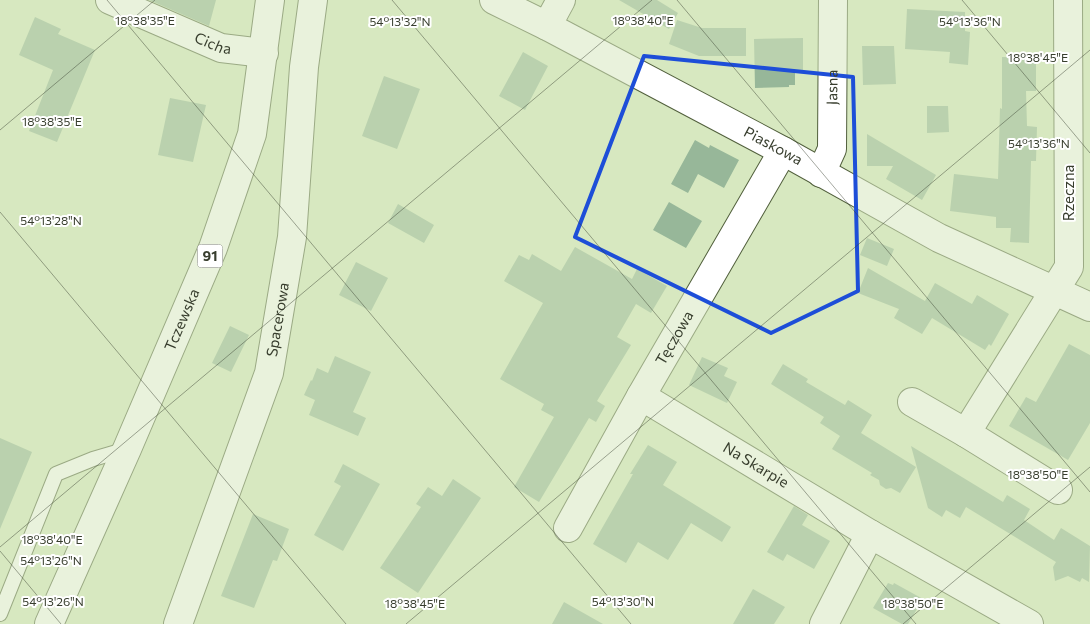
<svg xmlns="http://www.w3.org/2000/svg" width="1090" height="624" viewBox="0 0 1090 624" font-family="Commissioner,sans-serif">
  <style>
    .building { fill: #97b799 }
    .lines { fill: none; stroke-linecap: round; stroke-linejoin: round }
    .lane-casing { stroke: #52603d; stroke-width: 16 }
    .street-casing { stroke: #52603d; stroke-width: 30 }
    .primary-casing { stroke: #52603d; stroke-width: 30 }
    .lane { stroke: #fff; stroke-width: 14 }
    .street { stroke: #fff; stroke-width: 28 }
    .primary { stroke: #fff; stroke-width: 28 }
    .marked { fill: none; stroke: #1d4ed8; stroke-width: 4; stroke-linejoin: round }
    .ticks { fill: none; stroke: #383e2e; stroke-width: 1; stroke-opacity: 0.45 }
    .labels { text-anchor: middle; stroke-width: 4; stroke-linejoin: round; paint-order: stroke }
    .shield { fill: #fff; stroke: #74786d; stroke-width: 1 }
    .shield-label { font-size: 14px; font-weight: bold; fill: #383e2e }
    .street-label { font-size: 15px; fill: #383e2e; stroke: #fff }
    .ticks-label { font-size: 12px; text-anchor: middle; fill: #383e2e; stroke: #fff; stroke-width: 4; stroke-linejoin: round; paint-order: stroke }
  </style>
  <rect width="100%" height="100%" fill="#d7e8c0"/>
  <path class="building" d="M149,0H216L209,26Z
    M619,0H657L678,13L669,29Z
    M907,9L965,12V31L970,32L968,65L949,63L950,52L905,49Z
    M35,17L61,29L58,34L95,50L57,142L29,131L53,70L19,55Z
    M677,20L702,28H746V56H699L669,44Z
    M803,38V73H795V85H789V87L755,88L754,39Z
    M862,46H894L896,84L863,85Z
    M523,52L548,66L525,110L499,96Z
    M1002,57H1036V91H1026L1027,126L1037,127L1036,161H1031L1029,243L1010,242L1011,228H996V217L950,211L954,174L998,179L1000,108L1002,109Z
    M384,76L420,89L397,149L362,136Z
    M170,98L206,105L193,162L158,155Z
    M927,106H948L949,132L927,133Z
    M867,134L936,175L922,200L886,179L893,166H867Z
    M695,140L709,148L710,145L739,160L724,188L698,174L688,193L671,184Z
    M669,202L702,221L686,248L653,230Z
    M398,204L434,225L424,243L388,223Z
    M867,238L894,249L887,266L860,255Z
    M575,247L632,279L637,269L667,286L651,313L636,304L617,337L631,345L597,401L605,406L596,422L589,418L539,502L514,487L554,417L541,410L544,404L500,379L543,303L504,281L519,255L529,260L532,254L561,271Z
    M356,262L388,278L371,311L339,295Z
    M868,268L925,301L935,283L972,304L977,295L1009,314L991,346L989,344L985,350L932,318L922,334L894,318L899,309L858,293Z
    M230,326L249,335L231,372L212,363Z
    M1069,344L1090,355V423L1068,460L1009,426L1026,397L1036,402Z
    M335,356L371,372L353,412L366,418L358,436L309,415L315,400L304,395L311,380L312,381L317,368L328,373Z
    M702,357L728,368L724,376L737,382L727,403L689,385Z
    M783,364L808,379L806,382L845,405L848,400L872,415L861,433L916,467L900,493L891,488L886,489L880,485L879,480L870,475L872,473L832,449L840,436L820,423L824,417L771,384Z
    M0,438L32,452L0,529Z
    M648,445L677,462L663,485L731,527L722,542L691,523L668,560L638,542L626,563L593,544L633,474H630Z
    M911,446L1003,502L1007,495L1030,509L1024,520L1054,540L1061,528L1090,546L1089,582L1082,578L1080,582L1068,576L1055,581L1053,567L1056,562L966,507L960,518L946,510L942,517L928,508Z
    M343,464L380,484L343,551L314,535L341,486L334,482Z
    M453,479L481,498L418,593L380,568L421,507L416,504L428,487L442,496Z
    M794,506L808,515L802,525L830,541L814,569L787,554L783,561L767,552Z
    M253,514L289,529L277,561L273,560L254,608L221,596Z
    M888,583L893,585L894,583L923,599L908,624H902L873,608Z
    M753,589L785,607L774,624H733Z
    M564,602L603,624H552Z"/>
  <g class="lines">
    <g class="lane-casing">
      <path id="lane" d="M0,614L56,474L93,459L127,449"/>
    </g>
    <g class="street-casing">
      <g id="street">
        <path id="s1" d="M110,0L221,48L264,53"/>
        <path id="s2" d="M494,0L547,26L783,151L939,238L1090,307"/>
        <path d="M547,26L561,0"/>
        <path id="s3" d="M821,173L832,149L833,0"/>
        <path id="s4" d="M641,396L870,534L1029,624"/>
        <path d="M912,402L966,433"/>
        <path d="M1058,490L966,433L1069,267L1068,0"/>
        <path id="s5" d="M568,528L641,396L783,151"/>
        <path id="s6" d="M178,624L269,373L292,237L304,67L313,0"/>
        <path d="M824,624L870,534"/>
      </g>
    </g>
    <g class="primary-casing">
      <g id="primary">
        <path id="s7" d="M49,624L127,449L213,248L252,134L270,0"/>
      </g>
    </g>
    <use href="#lane" class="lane"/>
    <use href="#street" class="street"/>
    <use href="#primary" class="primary"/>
  </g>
  <path d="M0 0H1090V624H0ZM644,56L853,77L858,291L771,333L575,237Z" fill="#d7e8c0" fill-opacity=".55" fill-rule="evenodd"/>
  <path class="marked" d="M644,56L853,77L858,291L771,333L575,237Z"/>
  <path class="ticks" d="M107,0L631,624M392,0L916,624M677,0L1090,492M962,0L1090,153M0,130L155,0M0,212L346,624M0,547L652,0M0,551L61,624M406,624L1090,50M903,624L1090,467"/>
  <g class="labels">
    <rect class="shield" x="197.5" y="244.5" width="25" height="23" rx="4"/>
    <g class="shield-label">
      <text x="210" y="261">91</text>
    </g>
    <g class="street-label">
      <text dy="5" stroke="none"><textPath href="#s1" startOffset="112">Cicha</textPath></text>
      <text dy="5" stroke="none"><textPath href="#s3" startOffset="88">Jasna</textPath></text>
      <text dy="5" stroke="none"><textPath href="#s2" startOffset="315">Piaskowa</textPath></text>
      <text transform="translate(1069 193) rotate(-90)" y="5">Rzeczna</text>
      <text dy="5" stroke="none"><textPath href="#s7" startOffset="332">Tczewska</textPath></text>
      <text dy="5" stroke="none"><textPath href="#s6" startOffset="321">Spacerowa</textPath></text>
      <text dy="5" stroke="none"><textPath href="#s5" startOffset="218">Tęczowa</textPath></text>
      <text dy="5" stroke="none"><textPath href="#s4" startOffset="134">Na Skarpie</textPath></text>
    </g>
  </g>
  <g class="ticks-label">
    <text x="145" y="25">18°38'35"E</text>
    <text x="643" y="25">18°38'40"E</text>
    <text x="400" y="26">54°13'32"N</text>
    <text x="970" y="26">54°13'36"N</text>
    <text x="1038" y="62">18°38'45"E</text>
    <text x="52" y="126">18°38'35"E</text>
    <text x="1039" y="148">54°13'36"N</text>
    <text x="51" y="225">54°13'28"N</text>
    <text x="1038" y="479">18°38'50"E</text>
    <text x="52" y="544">18°38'40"E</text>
    <text x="51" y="565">54°13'26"N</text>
    <text x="53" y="606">54°13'26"N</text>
    <text x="623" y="606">54°13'30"N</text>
    <text x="415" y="608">18°38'45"E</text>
    <text x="913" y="608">18°38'50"E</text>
  </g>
</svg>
